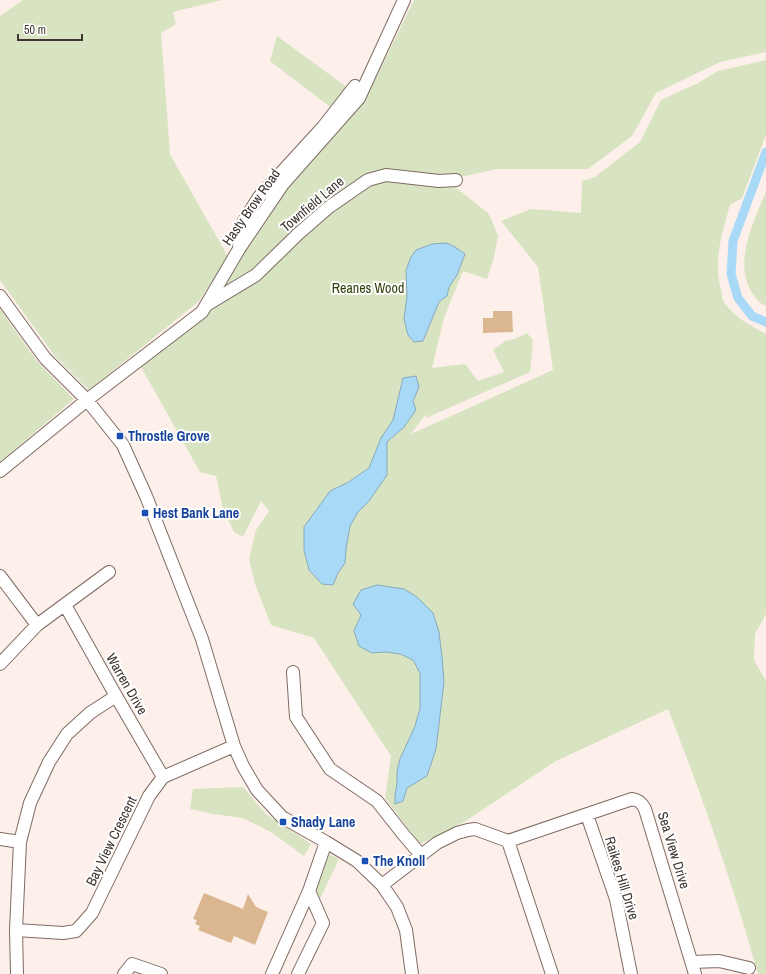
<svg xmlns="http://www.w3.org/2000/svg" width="766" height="974" viewBox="0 0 766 974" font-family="'Archivo Narrow',sans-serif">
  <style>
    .green { fill: #d8e4c1 }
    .water { fill: #a8daf7; stroke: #88a9bc }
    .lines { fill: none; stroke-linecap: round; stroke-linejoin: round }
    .canal { stroke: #a8daf7; stroke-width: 9 }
    .building { fill: #dbb791 }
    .minor-casing { stroke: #7f6b63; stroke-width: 14 }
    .minor { stroke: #fff; stroke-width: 12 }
    .transit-dot { fill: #1a4fb4; stroke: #fff; stroke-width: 1.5 }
    .labels { text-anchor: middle; stroke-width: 4; stroke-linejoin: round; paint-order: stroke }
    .street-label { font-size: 14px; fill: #3f3632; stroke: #fff }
    .park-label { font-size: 14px; fill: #33400b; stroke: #fff }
    .transit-label { font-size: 14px; font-weight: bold; fill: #164399; stroke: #fff; text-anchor: start }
  </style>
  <rect width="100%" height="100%" fill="#fdefe9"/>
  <path class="green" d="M23,0H222L173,12L176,24L161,33L170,154L228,257L199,301L89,390L54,355L0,280V16Z
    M414,0H766V52L720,62L656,93L632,136L588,169H497L465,176H440L389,169L355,183L259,266L219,293L226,280L294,180L365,100Z
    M277,36L348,88L334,110L270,61Z
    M766,60V135L742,198L730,205C722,233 713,261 721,290C722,294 722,299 724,302C734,317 751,326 766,334V614L755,634L754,660L766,681V974H758C733,884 702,796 668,709L556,761L464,822L420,844L385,798L391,756L314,638L271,625L255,584L249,559L256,530L269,511L261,501L243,537L234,532L223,509L216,476L200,472L140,365L356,194L387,178L453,185L489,214L498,236L494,257L487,279L463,271L444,318L432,368L465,364L478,381L504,372L493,350L505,341L515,339L527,333L533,340L530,372L426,418V414L411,434L553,370L538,267L501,221L531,209L581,213L582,181L595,177L640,142L661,100L698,83L718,71Z
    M766,191V306C759,303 757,300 753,294C732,263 754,222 766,191Z
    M0,309L37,361L74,399L0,462Z
    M243,787L266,814L311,844L304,856L271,832L243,818L213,814L190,809L193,789Z
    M329,854L339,859L320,899L314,893Z"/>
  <path class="water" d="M447,243L455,247L465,254L457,275L449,287L447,296L439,302L423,341L414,342L408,335L404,319L407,296L406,270L411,257L416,250L432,244Z
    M416,376L419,387L413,401L416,410L404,427L387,442V475L369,501L358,512L350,526L346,549L345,563L338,573L333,585L322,584L309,570L304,550V527L330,491L347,483L369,468L381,438L393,420L403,378Z
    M377,585L404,589L417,597L433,613L439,632L442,657L444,682L436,749L427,776L407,788L403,801L395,804V796L397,783V771L400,759L415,726L420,708V673L413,660L400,654L385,652L372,653L359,646L354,631L361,615L353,604L361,590Z"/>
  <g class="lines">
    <path class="canal" d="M766,152L733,241L731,274L738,298L752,316L766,322"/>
  </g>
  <path class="building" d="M493,311H512L513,332L483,333V318H493Z
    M204,893L243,909L248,894L256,907L268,912L255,945L234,936L231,943L198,930L200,926L195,924L197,920L193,919Z"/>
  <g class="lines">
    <g class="minor-casing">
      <path id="minor" d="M239,248L241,226L259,197L323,127L355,86
        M0,296L45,358L87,400L123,445L146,496L202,639L234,746L243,766L257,790L282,817L326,842L357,861L382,885L397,907L406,930L412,974
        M208,304L256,275L298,234L329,207L368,180L386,175L439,181L456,180
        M0,471L87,400L202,312L239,249L283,184L359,98L404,0
        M0,576L37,625
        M65,605L116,696L163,777
        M0,664L37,625L109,572
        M293,672L296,717L330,769L377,801L403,834L421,855
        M587,815L616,899L631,974
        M0,839L20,842
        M508,841L552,974
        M382,885L437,843L457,833L468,830L475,829L508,841L632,799C639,800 642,803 645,809L695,974
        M16,930L63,933L76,931L92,913L149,796L163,777L234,746
        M692,962L719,961L749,968
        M17,974L16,930L20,842L30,803L49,762L67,734L90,713L116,696
        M124,974L132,964L161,974
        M272,974L309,891L326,842
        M298,974L323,923L309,891"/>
    </g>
    <use href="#minor" class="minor"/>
  </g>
  <g class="transit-dot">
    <rect x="116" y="432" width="8" height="8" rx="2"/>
    <rect x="141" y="509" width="8" height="8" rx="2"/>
    <rect x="279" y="818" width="8" height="8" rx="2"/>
    <rect x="361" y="857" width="8" height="8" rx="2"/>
  </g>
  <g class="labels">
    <g class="street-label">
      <text transform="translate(312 204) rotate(-40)" y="5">Townfield Lane</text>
      <text transform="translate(251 207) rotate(-55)" y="5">Hasty Brow Road</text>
      <text transform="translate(127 684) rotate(60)" y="5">Warren Drive</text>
      <text transform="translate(111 841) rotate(-64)" y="5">Bay View Crescent</text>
      <text transform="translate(674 850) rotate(73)" y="5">Sea View Drive</text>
      <text transform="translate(622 878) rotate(73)" y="5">Raikes Hill Drive</text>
    </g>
    <g class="park-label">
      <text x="368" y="293">Reanes Wood</text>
    </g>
    <g class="transit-label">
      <text x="128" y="441">Throstle Grove</text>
      <text x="153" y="518">Hest Bank Lane</text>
      <text x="291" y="827">Shady Lane</text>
      <text x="373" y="866">The Knoll</text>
    </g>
  </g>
  <path d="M18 34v6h64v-6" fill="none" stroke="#3f3632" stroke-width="2"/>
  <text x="24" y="34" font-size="12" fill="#3f3632" stroke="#ffffff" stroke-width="3" paint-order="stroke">50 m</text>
</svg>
